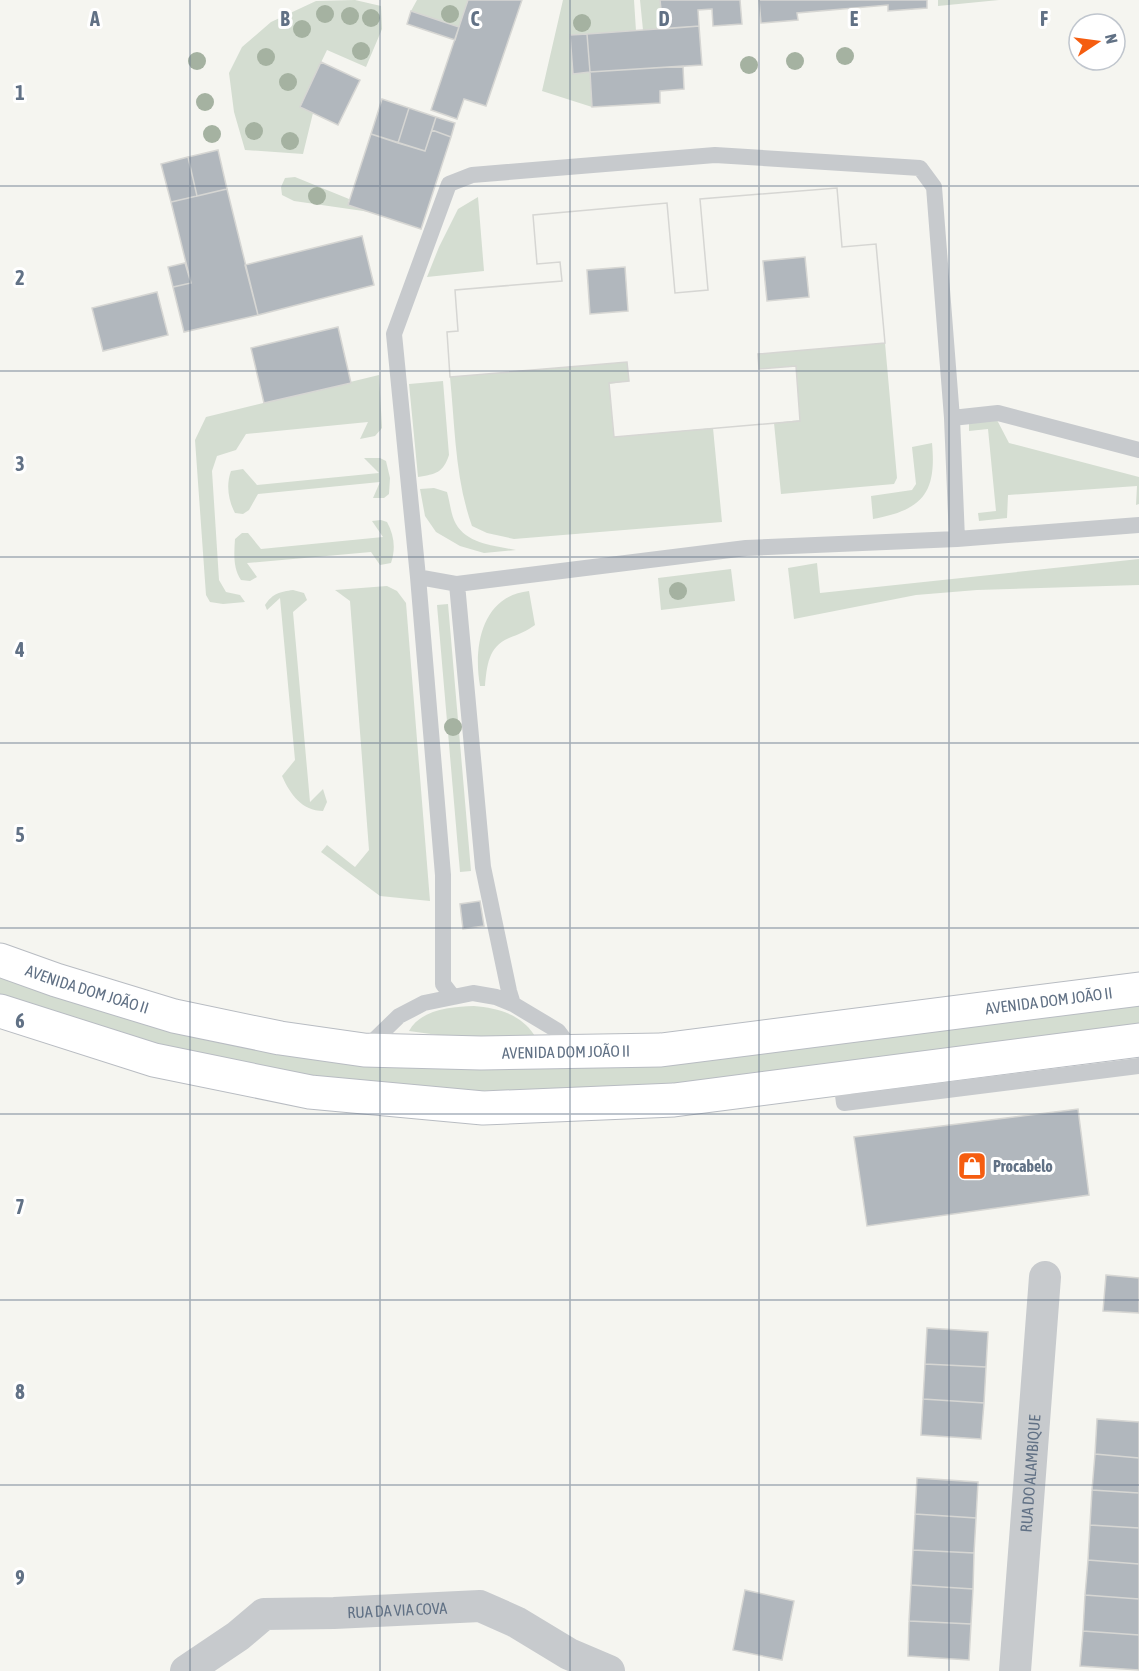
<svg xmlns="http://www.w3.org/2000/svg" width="1139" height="1671" viewBox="0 0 1139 1671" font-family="'Asap Condensed',sans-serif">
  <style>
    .green { fill: #d4ddd1 }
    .building { fill: #b1b7bd; stroke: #d6d6d3; stroke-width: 1.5; fill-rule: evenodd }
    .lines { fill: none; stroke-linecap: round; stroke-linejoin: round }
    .secondary-casing { stroke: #b8bcc2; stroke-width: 35 }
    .service { stroke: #c7cacd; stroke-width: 16 }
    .minor { stroke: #c7cacd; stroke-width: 32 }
    .secondary { stroke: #fff; stroke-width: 33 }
    .tree { fill: #a5b2a1 }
    .grid { fill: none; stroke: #617185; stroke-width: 1.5; stroke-opacity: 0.55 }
    .labels { text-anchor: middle; stroke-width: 6; stroke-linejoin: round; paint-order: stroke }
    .street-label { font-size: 16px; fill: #617185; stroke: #fff }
    .poi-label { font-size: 16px; font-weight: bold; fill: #617185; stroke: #fff; text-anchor: start }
    .grid-label { font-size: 20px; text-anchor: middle; font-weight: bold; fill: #617185; stroke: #fff; stroke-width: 6; stroke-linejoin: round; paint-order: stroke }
  </style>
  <rect width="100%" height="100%" fill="#f5f5f0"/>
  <path class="green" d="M355,0L381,6L382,29L366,67L327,50L300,106L313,113L303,154L245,150L234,112L229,73L242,47L271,22L316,1Z
    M417,0H468L459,27L411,11Z
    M563,0H634L636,31L570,35L573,73L590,72L592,107L542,91Z
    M640,0H660L663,29L643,30Z
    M938,0H999L938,6Z
    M295,177L349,199L348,205L370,212L294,201L282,195L281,187L285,178Z
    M478,197L484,271L427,277L439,247L458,209Z
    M885,343L897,478L894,484L781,494L774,423L800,420L796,366L759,369L758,354Z
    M627,362L629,381L609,384L614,437L713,428L722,522L514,539L487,533L472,526C455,479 455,426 450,377Z
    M379,375L382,428L375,436L360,439L368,422L246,434L236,450L217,456L212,471L219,580L226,592L240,595L245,602L223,604L210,602L206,595L195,440L206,417Z
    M443,381L449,455C443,473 436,474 418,477L409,384Z
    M997,420L1009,443L1139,477V504L1136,505L1137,486L1008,495L1007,518L979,521L978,513L996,511L988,429L969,431V423Z
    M932,443C937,495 921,510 873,519L871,496L912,490L916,484L912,447Z
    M364,458H380L386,461L390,478L389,494L384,498H373L380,482L258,494L249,510L243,514L235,513C228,500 226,484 231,471L243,469L257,485L379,473Z
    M434,488L447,492C450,502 451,516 456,524C467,544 496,546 516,550L484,553L460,546L436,532L425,516L420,489Z
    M381,520L387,522C394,535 396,548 391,563L380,565L371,552L247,563L257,577L250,581L241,580C233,568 234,554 235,539L242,533H248L261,549L383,537L372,521Z
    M1139,559V585L977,590L916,595L794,619L788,568L817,563L820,593Z
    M731,569L735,601L661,610L658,578Z
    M387,586L397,591L406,603L430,901L380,896L321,852L327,845L355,867L369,850L350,601L335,590Z
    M293,590L304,593L307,600L293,612L310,802L323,789L327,802L323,811C302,811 290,794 282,776L295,760L280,598L267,610L265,605C273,593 280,592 293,590Z
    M529,591L535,625C527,631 519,634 509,638C488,647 487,666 485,686H480C473,646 482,596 529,591Z
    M448,604L471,871L460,872L437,605Z
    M0,975L384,1065L1139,1001V1024L654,1086L479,1091L384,1087L211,1061L0,997Z
    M474,1006C499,1008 523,1015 536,1038L467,1039L409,1031C421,1009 451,1007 474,1006Z"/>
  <path class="building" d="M468,0H522L486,106L464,99L457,119L431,110Z
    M660,0H740L742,24L713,26L712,9L698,10L699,26L663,29Z
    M759,0H927V8L888,11V5L797,13L798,20L761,23Z
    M411,11L459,27L455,40L407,24Z
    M699,26L702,65L590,72L587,34Z
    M587,34L590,72L573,74L570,35Z
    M321,62L360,80L338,125L300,107Z
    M683,66L684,89L660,91V103L592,107L590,72Z
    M382,99L409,108L398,143L371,134Z
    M409,108L436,117L425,151L398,143Z
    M436,117L455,123L451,137L432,130Z
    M432,130L451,137L421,229L348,205L371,134L425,151Z
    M218,150L227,189L197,196L188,157Z
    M188,157L197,196L171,202L161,164Z
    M837,188L842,247L876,244L885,343L758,354L759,369L796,366L800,421L614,437L609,383L629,381L627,362L450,377L447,332L458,331L455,290L562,281L560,262L537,264L533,215L667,203L675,293L708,290L700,199ZM805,257L809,297L767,301L763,261ZM625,267L628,311L590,314L587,270Z
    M837,188L842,247L876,244L885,343L758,354L759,369L796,366L800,421L614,437L609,383L629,381L627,362L450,377L447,332L458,331L455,290L562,281L560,262L537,264L533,215L667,203L675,293L708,290L700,199Z
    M227,189L258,315L184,332L173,287L191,283L171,202Z
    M362,236L374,285L258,315L245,265Z
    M185,263L191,283L173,287L168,267Z
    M157,292L168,335L103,351L92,308Z
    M338,327L351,383L264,403L251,348Z
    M480,901L484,926L463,929L460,904Z
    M1078,1109L1089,1195L867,1226L854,1137Z
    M1106,1275L1139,1278V1313L1103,1311Z
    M927,1328L988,1332L986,1367L925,1364Z
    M925,1364L986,1367L984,1403L923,1399Z
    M923,1399L984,1403L981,1439L921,1435Z
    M1097,1419L1139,1422V1458L1095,1454Z
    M1095,1454L1139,1458V1493L1092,1490Z
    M917,1478L978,1482L976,1518L915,1514Z
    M1092,1490L1139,1493V1528L1090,1525Z
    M915,1514L976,1518L974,1553L913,1550Z
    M1090,1525L1139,1528V1564L1088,1560Z
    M913,1550L974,1553L973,1589L911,1585Z
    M1088,1560L1139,1564V1599L1085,1595Z
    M911,1585L973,1589L971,1624L909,1621Z
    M745,1590L794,1601L782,1660L733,1650Z
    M1085,1595L1139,1599V1635L1083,1631Z
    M909,1621L971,1624L969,1660L908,1656Z
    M1083,1631L1139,1635V1670L1080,1666Z"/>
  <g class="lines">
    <g class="secondary-casing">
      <g id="secondary">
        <path id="s3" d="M0,960L56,980L174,1016L280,1038L364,1050L481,1053L661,1050L1139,989"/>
        <path d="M0,1011L154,1060L310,1092L483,1108L674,1100L1139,1040"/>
      </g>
    </g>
    <path class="service" d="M952,418L957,539
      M418,577L457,584L746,548L957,539L1139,525
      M457,584L483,867L509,991L513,1004
      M453,997L443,984V875L418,577L394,334L449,184L472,175L715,155L920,168L934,187L952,418L998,413L1139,450
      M364,1050L399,1016L424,1003L473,993L496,997L513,1004L558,1031L574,1052
      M841,1079L844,1103L1139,1066"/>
    <g class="minor">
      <path id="s1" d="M186,1671L238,1636L264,1614L334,1613L480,1606L516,1622L569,1654L609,1671"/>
      <path id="s2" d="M1015,1671L1045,1277"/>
    </g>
    <use href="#secondary" class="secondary"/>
  </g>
  <g class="tree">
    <circle cx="325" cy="14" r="9"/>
    <circle cx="450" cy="14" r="9"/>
    <circle cx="350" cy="16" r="9"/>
    <circle cx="371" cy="18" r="9"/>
    <circle cx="582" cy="23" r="9"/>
    <circle cx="302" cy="29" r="9"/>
    <circle cx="361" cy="51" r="9"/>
    <circle cx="845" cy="56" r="9"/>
    <circle cx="266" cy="57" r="9"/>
    <circle cx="197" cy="61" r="9"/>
    <circle cx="795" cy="61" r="9"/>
    <circle cx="749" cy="65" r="9"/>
    <circle cx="288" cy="82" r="9"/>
    <circle cx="205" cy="102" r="9"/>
    <circle cx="254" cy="131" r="9"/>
    <circle cx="212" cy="134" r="9"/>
    <circle cx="290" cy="141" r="9"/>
    <circle cx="317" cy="196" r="9"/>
    <circle cx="678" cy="591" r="9"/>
    <circle cx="453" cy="727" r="9"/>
  </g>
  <path class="grid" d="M190,0V1671M380,0V1671M570,0V1671M759,0V1671M949,0V1671M0,186H1139M0,371H1139M0,557H1139M0,743H1139M0,928H1139M0,1114H1139M0,1300H1139M0,1485H1139"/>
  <defs>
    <g id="shop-square" transform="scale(1.5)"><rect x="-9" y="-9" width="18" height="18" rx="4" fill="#f55d10" stroke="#fff"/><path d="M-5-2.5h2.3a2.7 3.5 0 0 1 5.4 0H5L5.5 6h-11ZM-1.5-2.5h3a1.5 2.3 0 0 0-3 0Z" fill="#fff"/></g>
  </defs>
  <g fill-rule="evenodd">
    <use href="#shop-square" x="972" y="1166"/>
  </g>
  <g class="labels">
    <g class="street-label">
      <text dy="6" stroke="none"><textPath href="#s3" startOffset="92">AVENIDA DOM JOÃO II</textPath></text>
      <text dy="6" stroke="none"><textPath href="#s3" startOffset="1064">AVENIDA DOM JOÃO II</textPath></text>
      <text dy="6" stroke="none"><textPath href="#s3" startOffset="578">AVENIDA DOM JOÃO II</textPath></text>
      <text dy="6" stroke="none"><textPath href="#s2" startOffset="198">RUA DO ALAMBIQUE</textPath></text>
      <text dy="6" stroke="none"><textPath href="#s1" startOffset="230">RUA DA VIA COVA</textPath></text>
    </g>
    <g class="poi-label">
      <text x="993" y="1172">Procabelo</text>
    </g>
  </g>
  <g class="grid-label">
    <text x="95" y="26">A</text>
    <text x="285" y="26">B</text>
    <text x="475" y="26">C</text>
    <text x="664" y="26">D</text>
    <text x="854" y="26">E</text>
    <text x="1044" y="26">F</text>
    <text x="20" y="100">1</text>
    <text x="20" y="285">2</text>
    <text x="20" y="471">3</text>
    <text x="20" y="657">4</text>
    <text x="20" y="842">5</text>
    <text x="20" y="1028">6</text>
    <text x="20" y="1214">7</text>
    <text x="20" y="1399">8</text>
    <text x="20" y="1585">9</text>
  </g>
  <g transform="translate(1097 42) rotate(77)"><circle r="28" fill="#ffffff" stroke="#c0c6ce" stroke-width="1.5"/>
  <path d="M0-4.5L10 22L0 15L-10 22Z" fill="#f55d10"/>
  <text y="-9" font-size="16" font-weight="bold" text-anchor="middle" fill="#617185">N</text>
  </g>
</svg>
